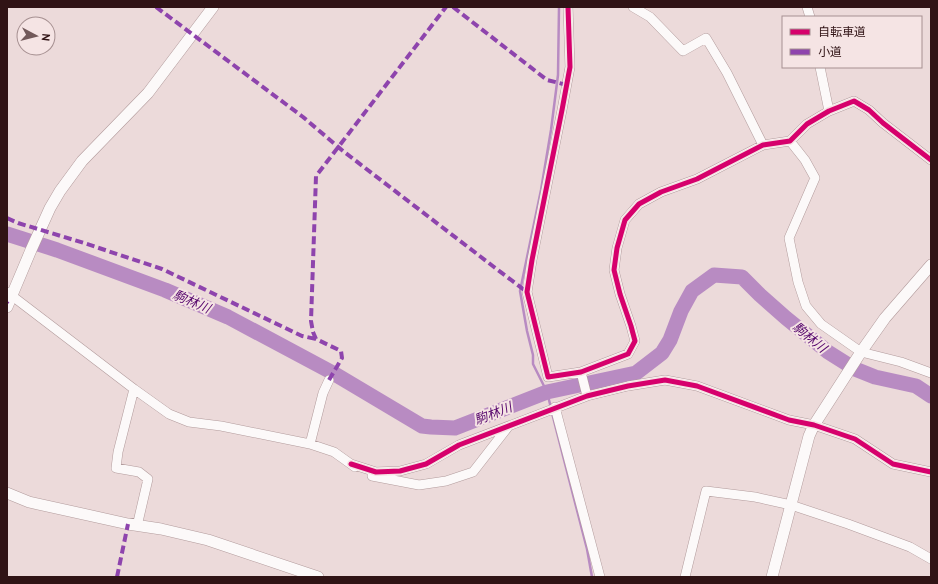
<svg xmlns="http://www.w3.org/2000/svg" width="938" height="584" viewBox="0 0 938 584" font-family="'PT Sans','Noto Sans JP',sans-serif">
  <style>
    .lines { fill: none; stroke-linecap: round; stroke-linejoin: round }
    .stream { stroke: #b88bc2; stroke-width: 2.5 }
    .river { stroke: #b88bc2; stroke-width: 15 }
    .minor-casing { stroke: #b29b9c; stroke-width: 10 }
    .tertiary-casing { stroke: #b29b9c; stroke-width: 12 }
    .minor { stroke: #fcf9f9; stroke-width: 9 }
    .tertiary { stroke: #fcf9f9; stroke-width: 11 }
    .quiet { stroke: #8e44ad; stroke-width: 4; stroke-dasharray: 8 4; stroke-linecap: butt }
    .cycleway-casing { stroke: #f5e4e4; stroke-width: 8 }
    .cycleway { stroke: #d6006c; stroke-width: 5 }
    .labels { text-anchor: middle; stroke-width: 4; stroke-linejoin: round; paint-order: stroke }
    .water-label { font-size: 13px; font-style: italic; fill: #56066d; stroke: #f5e4e4 }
  </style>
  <rect width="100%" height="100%" fill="#ecdada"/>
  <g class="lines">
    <path class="stream" d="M551,408L547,392L533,364V355L527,331L520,291L541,190L551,130L558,75L559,7
      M552,413L587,549L592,577"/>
    <path class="river" d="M7,234L57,250L165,290L228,317L333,373L422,426L431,427L455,428L547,392L636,373L662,353L670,340L681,311L692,291L714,275L742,277L760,295L786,318L828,352L855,369L875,377L916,386L931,396"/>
    <g class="minor-casing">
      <path id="minor" d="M568,7L570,67L562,110L532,260L527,292L548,377L581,372L628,354L635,341L631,326L620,294L614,270L617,248L625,220L639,204L661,192L697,179L763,145L790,141L807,124L829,111L854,101L869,110L883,123L931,160
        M633,7L650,17L683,51L706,38L727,73L763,145
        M807,7L810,17
        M820,67L829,111
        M790,141L805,160L815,178L789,238L798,282L806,306L821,324L861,352L901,362L931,373
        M7,292L134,389L169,414L189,422L221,426L310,444L334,452L355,467
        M581,372L587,396
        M555,407L600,577
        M310,444L323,393L329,380
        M351,464L376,472L400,471L426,464L459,445L587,396L628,386L665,380L697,386L789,420L814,425L855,439L893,464L931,472
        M372,476L419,485L446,481L473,472L508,427
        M129,524L138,522L148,479L139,472L116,468L118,452L134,389
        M685,577L706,491L755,497L791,505L848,524L910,547L931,559"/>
    </g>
    <g class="tertiary-casing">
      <path id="tertiary" d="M7,307L31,250L50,208L60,191L82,161L148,93L213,7
        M7,493L29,502L128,524L161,529L208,540L318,577
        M772,577L809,436L814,425L861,352L885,318L931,265"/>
    </g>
    <use href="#minor" class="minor"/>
    <use href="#tertiary" class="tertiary"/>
    <path class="quiet" d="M156,7L303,117L343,151L494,267L527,292
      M453,7L547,80L567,85
      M7,218L18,223L84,243L162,269L302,336L316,339
      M7,303L8,304
      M329,380L342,358L341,351L316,339L313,332L311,321L316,176L446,7
      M117,577L128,524"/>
    <g class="cycleway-casing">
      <path id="cycleway" d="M568,7L570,67L562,110L532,260L527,292L548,377L581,372L628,354L635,341L631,326L620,294L614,270L617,248L625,220L639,204L661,192L697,179L763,145L790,141L807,124L829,111L854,101L869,110L883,123L931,160
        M351,464L376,472L400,471L426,464L459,445L587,396L628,386L665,380L697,386L789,420L814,425L855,439L893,464L931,472"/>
    </g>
    <use href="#cycleway" class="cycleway"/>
  </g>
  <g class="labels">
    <g class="water-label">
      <text transform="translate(192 301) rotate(23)" y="5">駒林川</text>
      <text transform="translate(810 337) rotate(39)" y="5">駒林川</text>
      <text transform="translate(493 413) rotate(-21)" y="5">駒林川</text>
    </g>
  </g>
  <rect width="938" height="584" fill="none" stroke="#301315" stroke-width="16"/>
  <rect x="782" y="16" width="140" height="52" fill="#f5e4e4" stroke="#a69091"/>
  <rect x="790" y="29" width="20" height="6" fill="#d6006c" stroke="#a69091"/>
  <text x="818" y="36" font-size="12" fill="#301315">自転車道</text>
  <rect x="790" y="49" width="20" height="6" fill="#8e44ad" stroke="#a69091"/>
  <text x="818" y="56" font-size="12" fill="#301315">小道</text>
  <g transform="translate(36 36) rotate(97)"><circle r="19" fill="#f5e4e4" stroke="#a69091"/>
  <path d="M0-3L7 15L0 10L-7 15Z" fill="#72595a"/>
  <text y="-6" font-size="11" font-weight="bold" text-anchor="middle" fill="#301315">N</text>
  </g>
</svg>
